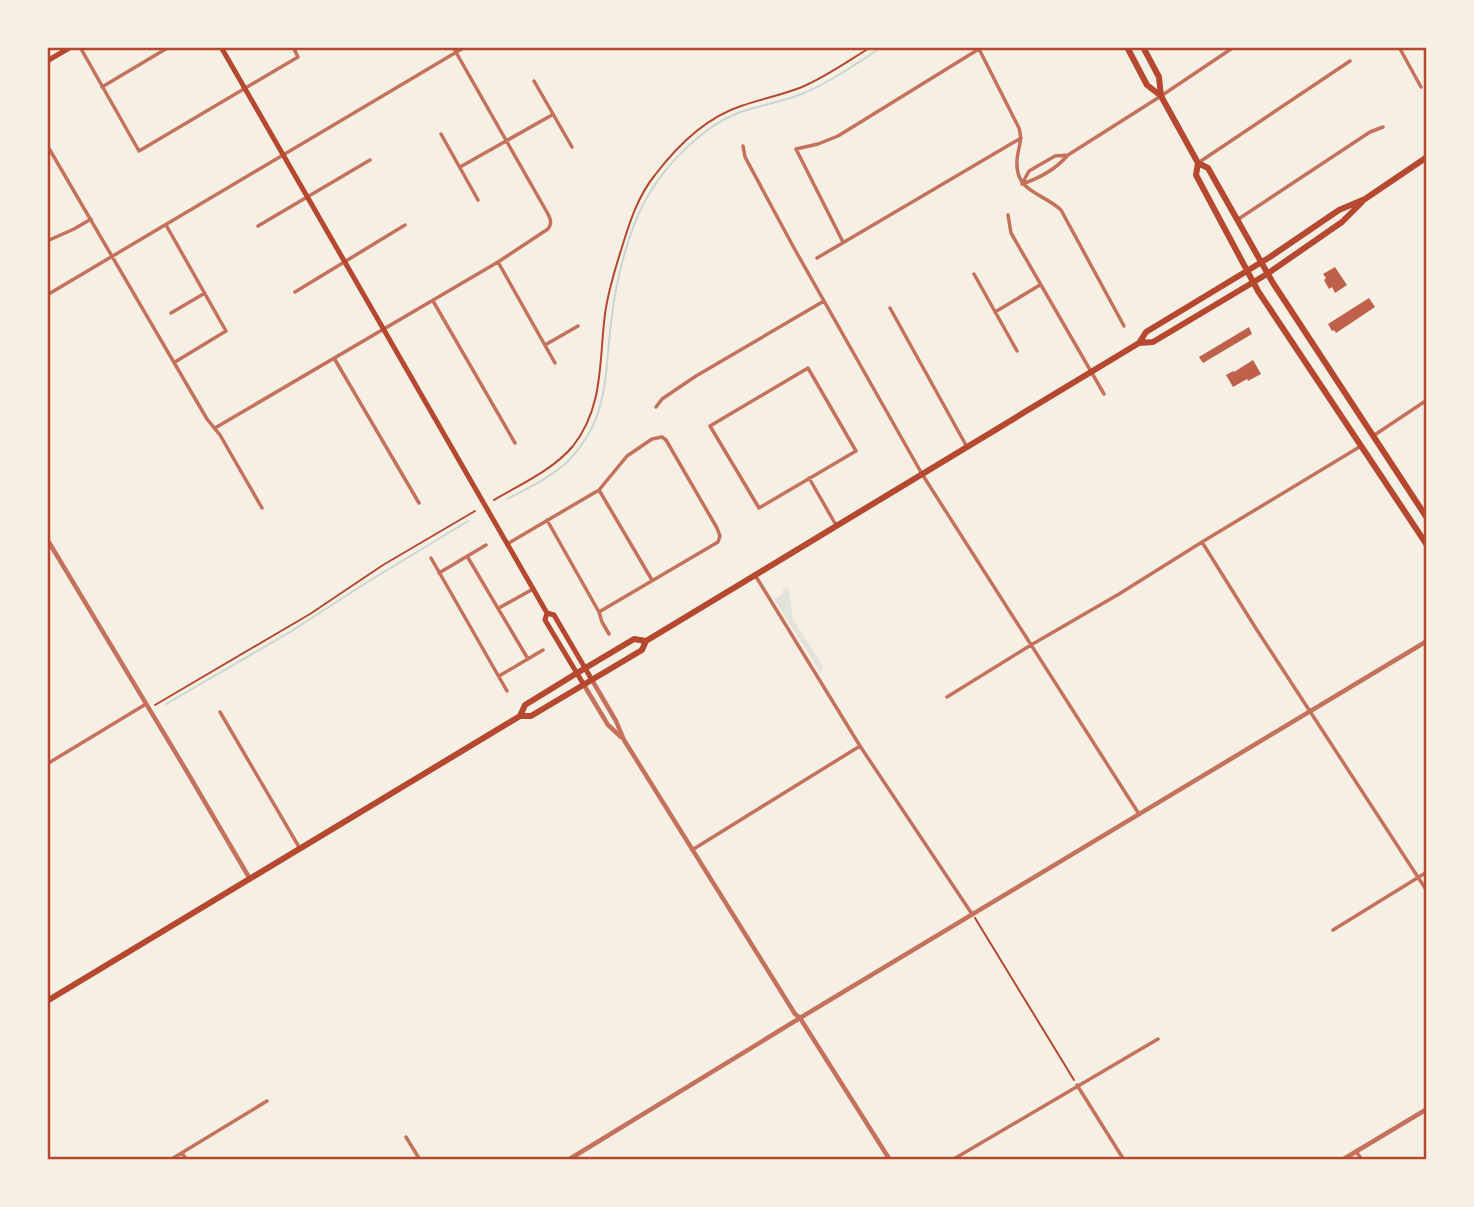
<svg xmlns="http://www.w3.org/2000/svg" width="1474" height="1207" viewBox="0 0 1474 1207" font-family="'Asap Condensed',sans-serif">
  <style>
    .green { fill: #e2e4dc }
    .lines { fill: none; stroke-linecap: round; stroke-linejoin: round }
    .stream { stroke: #c9d6d2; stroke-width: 2 }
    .building { fill: #bf614a }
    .path { stroke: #b5482f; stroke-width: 2 }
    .minor { stroke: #c5725c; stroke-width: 3.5 }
    .tertiary { stroke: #c5725c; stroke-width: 4.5 }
    .secondary { stroke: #b5482f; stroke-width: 5 }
    .primary { stroke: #b5482f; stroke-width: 6 }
    .neatline { fill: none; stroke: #b5482f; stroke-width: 2.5 }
  </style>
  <rect width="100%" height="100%" fill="#f6efe4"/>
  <path class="green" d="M783,588L789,589L793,620L823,666L821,673L774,599L783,594Z"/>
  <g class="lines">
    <path class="stream" d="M507,499C527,489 549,478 566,463C611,419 604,372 612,315C616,280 630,224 649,194C668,162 704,126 738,113C760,105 783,102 804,93C832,81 857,63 882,47
      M166,704L290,632L369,581L468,521"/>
  </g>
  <path class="building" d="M1335,267L1347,285L1335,293L1332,287L1329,289L1324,280L1326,278L1323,274Z
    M1369,298L1375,307L1336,333L1334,330L1332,331L1328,324Z
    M1249,327L1252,334L1203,363L1199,357Z
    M1253,360L1261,374L1248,381L1247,379L1233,387L1226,375L1233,371L1234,372Z"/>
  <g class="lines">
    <path class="path" d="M494,500C521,484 553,470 573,446C604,407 599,360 605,314C608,291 615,269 622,247C630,221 638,196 655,175C677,146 705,118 741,106C761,99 782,95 802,87C826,77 848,61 871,47
      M155,705L310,614L383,565L475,511
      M975,918L1074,1080"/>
    <path class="minor" d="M80,47L139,151L298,57L293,47
      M1399,47L1421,87
      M534,81L572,147
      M102,87L169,47
      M441,134L478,200
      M47,145L207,419L220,435L262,508
      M743,146L745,157L794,248L922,474L1139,814
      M1198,163L1350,61
      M460,167L552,115
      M1023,182L1029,171L1055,156L1068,155
      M1022,184C1040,178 1056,169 1068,155L1161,96L1234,47
      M1008,215L1011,233L1104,394
      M1237,220L1370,132L1383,127
      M166,225L226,331L175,362
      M258,226L370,160
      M47,241L74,229L91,219
      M843,242L796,149L818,144L838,136L979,49L1019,128C1023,142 1018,146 1017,160C1015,193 1042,192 1061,210L1124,326
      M817,258L1021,138
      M498,262L555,363
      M974,274L1017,351
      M295,292L405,225
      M47,295L465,47
      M433,301L515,443
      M890,308L967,447
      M995,312L1040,285
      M171,313L205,293
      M545,345L578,326
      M334,358L419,503
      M808,368L856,451L759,508L710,426Z
      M656,407L662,399L696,376L824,301
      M215,428L498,262L548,229C552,224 551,220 548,214L453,47
      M1373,436L1427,400
      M809,478L836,525
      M599,490L652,580
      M547,520L599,612L602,622L609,634
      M1202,542L1255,627L1427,891
      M507,544L599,490L627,456L652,439L662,437L666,440L717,528L720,536L718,542L599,612
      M467,556L528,659
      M431,558L507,691
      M439,573L486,545
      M755,575L860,746L972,914
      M499,608L533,589
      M499,676L543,650
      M947,697L1031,645L1119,594L1202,542L1361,446
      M220,712L299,847
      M47,764L146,704
      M692,850L860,746
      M1333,930L1427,872
      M1077,1085L1124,1160
      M406,1137L420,1160
      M1356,1151L1362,1160
      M182,1153L187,1160
      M170,1160L267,1101
      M952,1160L1158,1039"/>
    <path class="tertiary" d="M47,539L186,770L250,879
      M592,680L616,721L624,740L795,1014L800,1018L890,1160
      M584,685L608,725L621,737
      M568,1160L800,1018L1427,641
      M1342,1160L1427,1109"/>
    <path class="secondary" d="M221,47L547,613L554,615L592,680
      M47,61L71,47
      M547,613L545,620L584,685"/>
    <path class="primary" d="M1127,47L1147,85L1161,96L1198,163L1208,168L1273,283L1427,518
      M1143,47L1159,77L1161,96
      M1198,163L1196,175L1258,291L1427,545
      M1139,343L1153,342L1267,274L1342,222L1362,202
      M520,716L525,705L577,673L634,639L646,641
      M47,1001L520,716H531L642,650L646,641L1139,343L1146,332L1270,257L1339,210L1365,199L1427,157"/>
  </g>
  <rect width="1474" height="1207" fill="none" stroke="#f6efe4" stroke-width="98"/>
  <rect x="49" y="49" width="1376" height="1109" class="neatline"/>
</svg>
